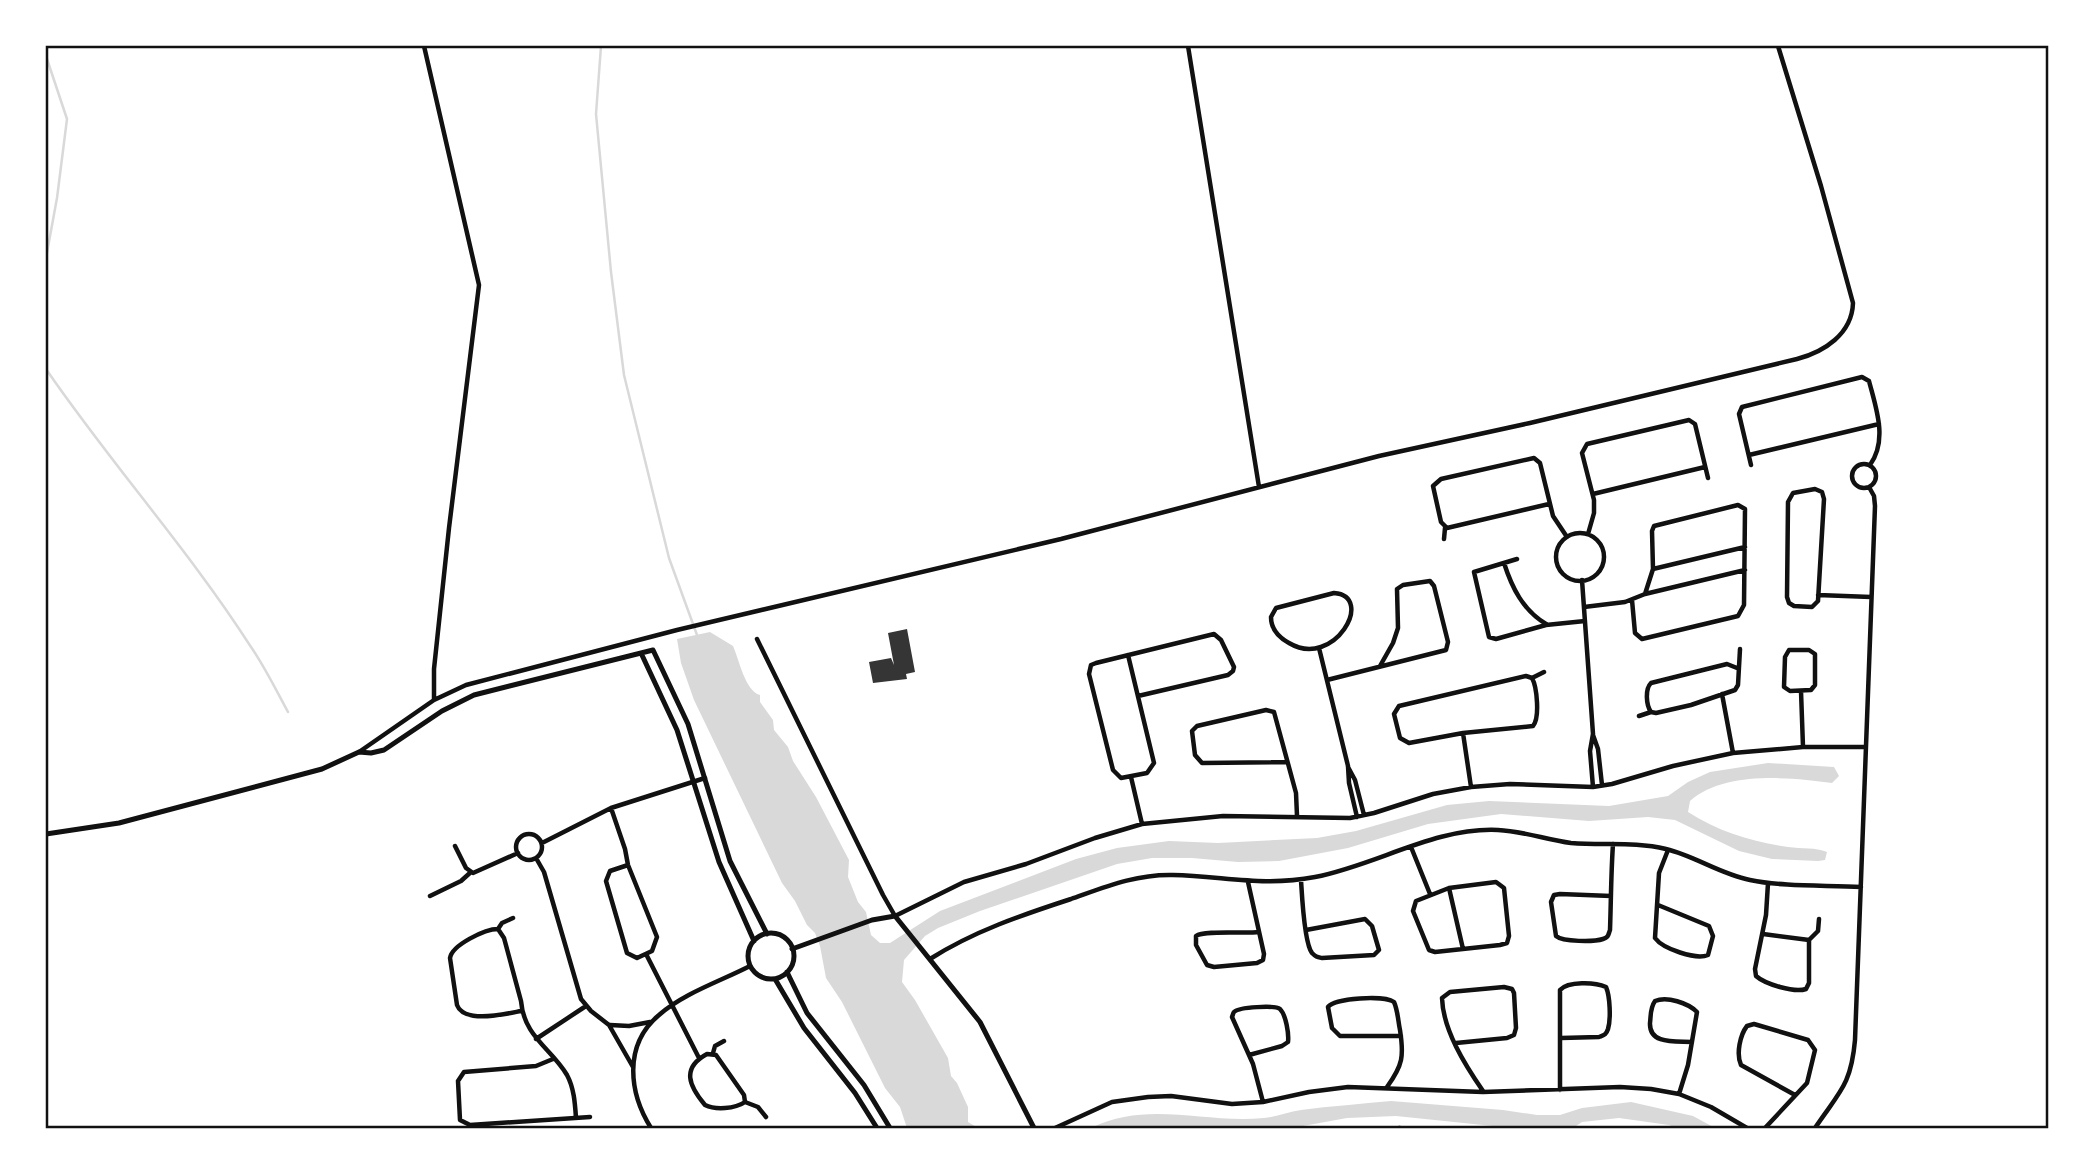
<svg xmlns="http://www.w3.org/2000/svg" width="2094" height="1174" viewBox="0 0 2094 1174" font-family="Commissioner,sans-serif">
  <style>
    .water { fill: #d9d9d9 }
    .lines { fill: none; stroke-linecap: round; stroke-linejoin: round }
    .stream { stroke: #d9d9d9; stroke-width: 2.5 }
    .building { fill: #353535 }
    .minor { stroke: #111; stroke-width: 4.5 }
    .tertiary { stroke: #111; stroke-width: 5 }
    .neatline { fill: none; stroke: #111; stroke-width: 2.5 }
  </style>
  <rect width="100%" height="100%" fill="#fff"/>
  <path class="water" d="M710,632L733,646C739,659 745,691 760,695V702L773,720L774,730L788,747L793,761L816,797L849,860L848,877L858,902L866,912L871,935L880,943H890L940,911L1076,859L1117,848L1169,841L1218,843L1317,838L1356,831L1447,805L1489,801L1609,806L1668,796L1688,782L1710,772L1768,763L1834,767L1839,776L1832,783C1790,777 1724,771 1690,801L1688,812C1719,832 1753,842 1788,847C1802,849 1815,847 1827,852L1825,860L1818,861L1772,859L1739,851L1675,820L1648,817L1589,821L1501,814L1428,824L1348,848L1279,861L1238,862L1192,858H1152L1117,864L980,911L938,928L925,936L904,960L902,982L915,1000L948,1058L951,1076L957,1083L968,1107V1122L978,1128H907L900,1107L885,1088L842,1002L826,978L820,946L815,933L807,925L795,901L782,883L694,700L681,663L677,639Z
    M1391,1101L1503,1110L1537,1115H1560L1582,1108L1631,1102L1693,1116L1715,1128H1677L1669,1125L1619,1118L1582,1122L1573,1128H1512L1396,1116L1347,1118L1292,1128H1091C1148,1100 1204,1124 1264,1118C1276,1117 1288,1112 1301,1110C1331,1106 1361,1104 1391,1101Z"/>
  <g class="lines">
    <path class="stream" d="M601,46L596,114L611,272L624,375L669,558L697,635
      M46,56L67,119L57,198L46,258
      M46,369C111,464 189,550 251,647C265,667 276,690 288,712"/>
  </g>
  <path class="building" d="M907,629L915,672L906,674L907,679L873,683L869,662L891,658L894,665L888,633Z"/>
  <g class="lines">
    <path class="minor" d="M424,46L479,285L449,528L434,669V700
      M1188,46L1259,487
      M1749,455L1879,424
      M1852 476a12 12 0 1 1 24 0a12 12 0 1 1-24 0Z
      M1751,465L1739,414L1742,407L1862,377L1869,381C1876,408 1888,440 1870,465
      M1815,489L1822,492L1824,499L1818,601L1812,607L1794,606L1789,603L1787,597L1788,502L1793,493Z
      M1593,494L1705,467
      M1549,504L1447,528L1441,522L1433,486L1441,479L1534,458L1540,463L1553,516L1567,537
      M1556 557a24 24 0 1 1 48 0a24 24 0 1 1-48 0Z
      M1588,534L1594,513V500L1582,453L1587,444L1689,420L1695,424L1708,478
      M1444,539L1445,528
      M1517,559L1474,572L1489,637L1496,639L1546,625L1585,621
      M1504,563C1512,588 1523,610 1546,624
      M1653,569L1745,547
      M1582,580L1593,734L1590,751L1593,787
      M1334,593C1376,596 1334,670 1289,643C1278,637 1271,629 1271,617L1276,608Z
      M1818,595L1871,597
      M1632,600L1635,633L1642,639L1738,616L1744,605L1745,509L1738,505L1654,526L1652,531L1653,569L1645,594
      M1584,607L1625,602L1645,594L1745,570
      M757,639L883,895L895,916L964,882L1026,864L1095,838L1142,824L1223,816L1350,818L1374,813L1433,794L1471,787L1510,784L1593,787L1612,784L1673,766L1733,753L1803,747H1866
      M1319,648L1348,766L1349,783L1357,817
      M1789,650H1809L1815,654V685L1811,690L1790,691L1784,687L1785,657Z
      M1128,655L1154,763L1147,773L1121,778L1113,770L1089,674L1091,665L1096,663L1214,634L1221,640L1234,667L1233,671L1228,675L1138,696
      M1532,678C1537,687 1540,718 1533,726L1463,733L1409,743L1400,738L1394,714L1399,706L1526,676L1532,678L1544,672
      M1327,680L1446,650L1448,642L1434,586L1430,581L1403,585L1397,589L1398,628L1393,643L1380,666
      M1801,691L1803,747
      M1722,694L1733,753
      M1651,712C1646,705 1645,689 1651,683L1727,664L1737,668
      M1639,716L1651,712L1656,713L1691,705L1735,690L1738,685L1740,649
      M1463,733L1471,787
      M1593,735L1598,749L1602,785
      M359,752L434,700L466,685L677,630L1061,539L1379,456L1530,423L1797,359C1824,352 1852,334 1853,303L1821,186L1778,46
      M1287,762L1202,763L1195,755L1192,731L1197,726L1266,710L1274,712L1296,793L1297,816
      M1348,767L1355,780L1364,815
      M1131,777L1142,824
      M611,808L625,849L628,865L657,937L652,951L637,958L627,953L606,881L610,871L628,865
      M516 847a13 13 0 1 1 26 0a13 13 0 1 1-26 0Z
      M542,843L611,808L705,778
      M455,846L466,868L473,873L518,853
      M1411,847L1430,894
      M536,858L544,872L581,999L591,1011L609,1025L633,1067
      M1301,880C1302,895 1304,943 1312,953C1316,957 1317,957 1322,958L1374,955L1379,950L1372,926L1365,919L1306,930
      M1248,882L1264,954L1263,960L1257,963L1214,967L1207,965L1196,945V936C1204,930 1245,934 1259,932
      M1496,882L1504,888L1509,936L1507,943L1500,945L1435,952L1429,950L1413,911L1416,901L1449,888Z
      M1768,883L1766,915L1755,969L1756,976C1765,984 1794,993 1806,989L1809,983V940
      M1449,888L1463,949
      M430,896L461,881L471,872
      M1611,896L1560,894L1554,895L1551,902L1556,936C1563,942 1594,942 1603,939C1609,937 1608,935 1610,930C1611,902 1611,873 1613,844
      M1658,905L1709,926L1713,936L1708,955C1696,960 1663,949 1655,938L1659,873L1668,850
      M513,918L502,923L498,929C485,929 452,945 450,958L457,1005C464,1024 505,1014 521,1011
      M498,929L504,938L521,1001C524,1037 551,1048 567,1075C574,1088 575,1103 576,1118
      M1763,934L1809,940
      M1809,940L1818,931L1819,919
      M646,954L699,1058
      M930,959C974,931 1022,915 1071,899C1105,887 1136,874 1173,875C1224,876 1263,887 1315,877C1377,865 1435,827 1498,830C1523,831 1547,840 1571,843C1603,846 1634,841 1666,849C1695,856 1720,874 1750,880C1784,887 1825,885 1861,887
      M610,1025L629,1026L650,1022
      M536,1039L586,1006
      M1456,1043L1507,1038L1514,1035L1516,1028L1514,993L1512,989L1504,987L1450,992L1442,998C1443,1030 1465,1065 1483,1091
      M713,1053L715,1046L724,1041
      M1249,1055L1282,1046L1288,1042C1289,1034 1286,1015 1280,1009C1275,1005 1239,1007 1234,1012C1233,1013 1233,1015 1232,1017L1253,1064L1263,1102
      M553,1059L536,1066L464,1072L458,1081L460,1120L470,1125L590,1117
      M1387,1087C1403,1065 1404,1056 1400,1030C1398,1021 1398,1011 1394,1002C1384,995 1335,998 1328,1007L1332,1028L1340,1036H1401
      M1560,1090V990C1568,981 1595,982 1606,987C1610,996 1611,1019 1608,1029C1606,1035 1604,1035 1599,1037L1561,1038
      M1679,1094L1688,1065L1697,1012C1688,1003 1667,996 1655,1001C1650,1008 1651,1015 1650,1023C1649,1045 1676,1041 1692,1042
      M745,1102L744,1095L716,1055L707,1054C681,1068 689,1086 705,1105C715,1110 735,1109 745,1102L758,1107L766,1117
      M651,1128C629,1093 623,1045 659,1015C684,993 721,981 750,966
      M1055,1128L1112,1102L1148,1097L1171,1096L1232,1104L1263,1102L1309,1092L1348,1087L1483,1092L1620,1087L1651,1089L1679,1094L1711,1107L1747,1128
      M1399,1128H1400
      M1765,1128L1807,1083L1815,1050L1808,1040L1754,1024L1747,1026C1740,1035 1736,1054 1741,1065L1795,1095
      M1815,1128C1839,1092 1851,1086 1855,1040L1875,506L1874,496L1869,487"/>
    <path class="tertiary" d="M641,653L677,730L719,862L754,941
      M46,834L119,823L322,769L359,752L371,753L384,750L442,711L474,695L653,650L688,724L730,861L767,934
      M748 956a23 23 0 1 1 46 0a23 23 0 1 1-46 0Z
      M792,949L872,920L895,916L980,1022L1034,1128
      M787,972L807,1013L864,1085L890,1128
      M775,979L804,1028L855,1093L877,1128"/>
  </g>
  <rect width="2094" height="1174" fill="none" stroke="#ffffff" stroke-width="94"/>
  <rect x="47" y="47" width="2000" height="1080" class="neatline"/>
</svg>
